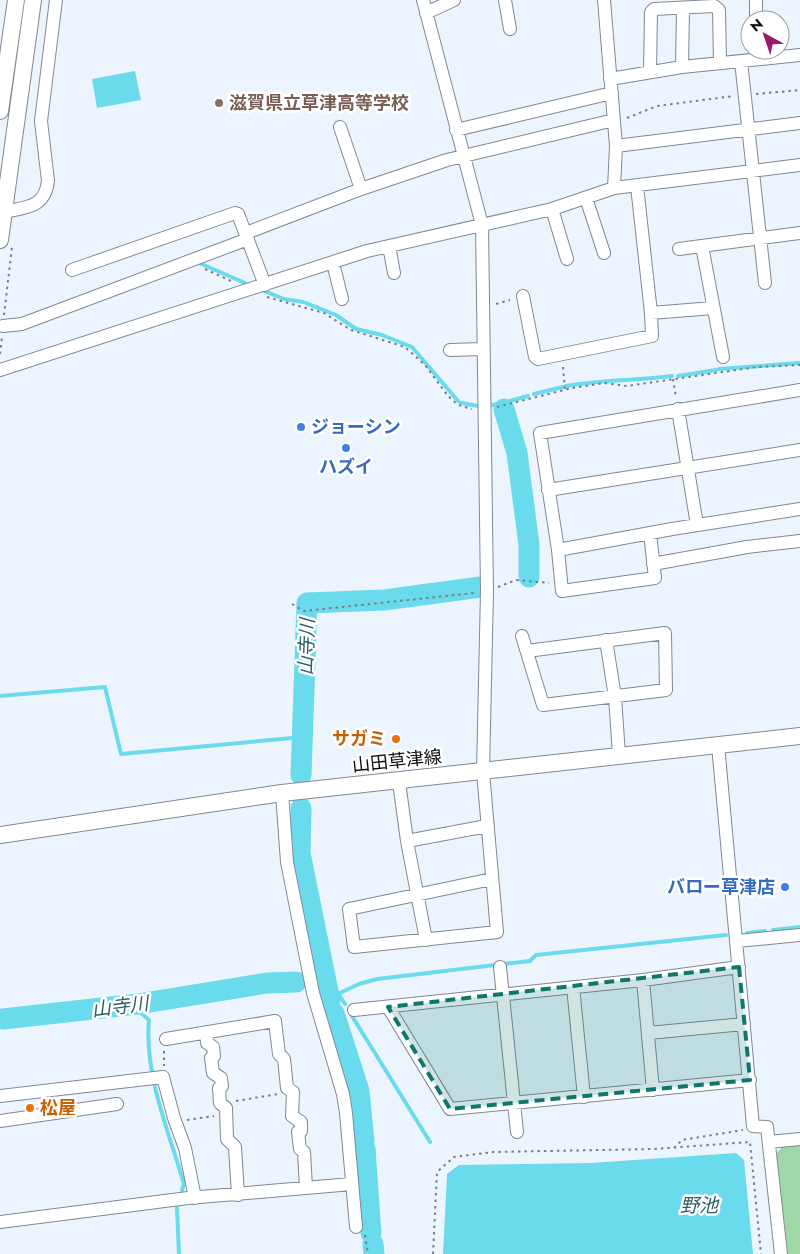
<svg xmlns="http://www.w3.org/2000/svg" width="800" height="1254" viewBox="0 0 800 1254" font-family="Jost,'Noto Sans JP',sans-serif">
  <style>
    .green { fill: #9ed8a9 }
    .water { fill: #6adaed }
    .lines { fill: none; stroke-linecap: round; stroke-linejoin: round }
    .stream { stroke: #6adaed; stroke-width: 4 }
    .river { stroke: #6adaed; stroke-width: 21 }
    .minor-casing { stroke: #808990; stroke-width: 14 }
    .major-casing { stroke: #808990; stroke-width: 18 }
    .path { stroke: #787e84; stroke-width: 2; stroke-dasharray: 2.5 4; stroke-linecap: butt }
    .minor { stroke: #fff; stroke-width: 12 }
    .major { stroke: #fff; stroke-width: 16 }
    .marked { fill: #0f766e; fill-opacity: 0.2; stroke: #0f766e; stroke-width: 4; stroke-dasharray: 10 6; stroke-linejoin: round }
    .education-dot { fill: #8d6e63; stroke: #fff; stroke-width: 2 }
    .shop-dot { fill: #3f7fe0; stroke: #fff; stroke-width: 2 }
    .food-dot { fill: #e8710a; stroke: #fff; stroke-width: 2 }
    .labels { text-anchor: middle; stroke-width: 5; stroke-linejoin: round; paint-order: stroke }
    .education-label { font-size: 18px; font-weight: bold; fill: #785e54; stroke: #fff; text-anchor: start }
    .shop-label { font-size: 18px; font-weight: bold; fill: #366cbe; stroke: #fff; text-anchor: start }
    .food-label { font-size: 18px; font-weight: bold; fill: #c56008; stroke: #fff; text-anchor: end }
    .street-label { font-size: 18px; fill: #0a0d0f; stroke: #fff }
    .water-label { font-size: 19px; font-style: italic; fill: #2d5e66; stroke: #fff }
  </style>
  <rect width="100%" height="100%" fill="#ecf5fe"/>
  <path class="green" d="M800,1145V1254H788L776,1154L782,1147Z"/>
  <path class="water" d="M135,71L141,100L97,108L92,79Z
    M736,1153L744,1160L753,1254H443L447,1174L459,1165L591,1163Z"/>
  <g class="lines">
    <path class="stream" d="M197,262L245,283
      M262,290L284,299L303,302
      M306,303L336,315L356,329L382,335L412,347L458,401
      M719,369L800,363
      M678,376L716,370
      M566,386C602,379 637,381 672,376
      M534,394L563,387
      M510,401L528,396
      M461,403L478,406
      M493,405L507,402
      M0,696L105,687L121,754L303,737
      M773,930L800,927
      M747,933L765,931
      M339,995L345,1004
      M329,998L359,984L377,979L530,961L536,955L726,935
      M138,1004L141,1013L149,1020C144,1075 169,1132 184,1184L182,1190
      M352,1016L430,1142
      M177,1208L179,1254"/>
    <path class="river" d="M504,409L517,453L529,545V577
      M301,775L307,603L384,600L481,587
      M301,808L300,853L330,1001
      M334,1013L359,1091L364,1141
      M3,1019L138,1004L267,983L296,982
      M365,1149L371,1233
      M373,1244L374,1254"/>
    <g class="minor-casing">
      <path id="minor" d="M423,0L482,225L487,591L483,772L497,932L354,947L349,909L492,879
        M505,0L510,29
        M604,0L616,146L614,188
        M426,13L454,0
        M756,20V0
        M741,61L765,283
        M682,67L683,9
        M650,72L651,12L654,9L714,6L719,10L720,63
        M610,79L682,67L800,55
        M340,127L361,189
        M456,130L612,93
        M616,146L800,123
        M586,198L604,253
        M552,209L567,259
        M4,212C26,207 45,208 48,181L41,121L56,0
        M246,233L361,189L447,160L614,120
        M389,246L394,273
        M702,246L723,357
        M679,249L800,233
        M333,263L342,299
        M72,270L235,213L238,214L265,285
        M523,296L535,357L538,359L652,336L651,313L637,186
        M651,313L713,308
        M3,326L22,324L248,239
        M450,350L482,349
        M0,370L367,251L552,209L614,188L800,165
        M800,390L540,433L558,550L672,529L800,509
        M678,409L697,525
        M548,490L800,450
        M558,550L562,591L655,578L650,533
        M653,564L747,547L800,541
        M522,636L543,705L666,690L665,633L527,651
        M606,640L615,697L619,755
        M718,745L753,1126L767,1127L781,1254
        M399,782L407,841L426,940
        M282,793L287,862L313,993L343,1094L346,1113L356,1227
        M407,841L487,826
        M737,941L800,935
        M500,967L517,1132
        M643,980L653,1090
        M573,987L584,1097
        M388,1007L450,1109L750,1080
        M354,1010L643,980L739,967
        M206,1032L207,1043L213,1047L214,1056L211,1058L213,1073L221,1078L222,1086L219,1088L220,1103L226,1108L227,1139L235,1147L238,1195
        M648,1033L744,1024
        M166,1039L275,1021L279,1054L284,1059L287,1088L293,1092L292,1116L301,1122V1131L298,1132L300,1149L304,1152L306,1188
        M0,1096L163,1077L174,1118L185,1148L195,1198
        M0,1121L117,1104
        M769,1142L800,1139
        M0,1222L188,1198L352,1184"/>
    </g>
    <g class="major-casing">
      <path id="major" d="M0,111L16,0
        M0,240L33,0
        M0,835L282,793L800,736"/>
    </g>
    <path class="path" d="M756,94L800,90
      M627,118L657,106L734,96
      M205,269L233,282
      M267,297L324,313L351,330L405,347L425,365L448,396L458,405L472,409
      M496,304L510,300
      M4,315L12,247
      M0,354L2,337
      M563,367L565,390
      M673,379L676,397
      M497,407L572,388L604,383L627,386L757,367L800,365
      M498,587L516,580L549,583
      M292,604L304,611L474,593
      M164,1051V1066
      M236,1101L278,1094
      M187,1120L214,1116
      M674,1148L682,1140L743,1130
      M365,1235L368,1254
      M433,1254L437,1172L454,1157L493,1152L653,1149L750,1142L761,1254"/>
    <use href="#minor" class="minor"/>
    <use href="#major" class="major"/>
  </g>
  <path class="marked" d="M739,967L750,1080L450,1109L388,1007Z"/>
  <circle class="education-dot" cx="219" cy="103" r="5"/>
  <g class="shop-dot">
    <circle cx="301" cy="427" r="5"/>
    <circle cx="346" cy="448" r="5"/>
    <circle cx="785" cy="887" r="5"/>
  </g>
  <g class="food-dot">
    <circle cx="396" cy="739" r="5"/>
    <circle cx="30" cy="1108" r="5"/>
  </g>
  <g class="labels">
    <g class="education-label">
      <text x="229" y="109">滋賀県立草津高等学校</text>
    </g>
    <g class="shop-label">
      <text x="311" y="433">ジョーシン</text>
      <text x="346" y="473" text-anchor="middle">ハズイ</text>
      <text x="775" y="893" text-anchor="end">バロー草津店</text>
    </g>
    <g class="food-label">
      <text x="386" y="745">サガミ</text>
      <text x="40" y="1114" text-anchor="start">松屋</text>
    </g>
    <g class="street-label">
      <text transform="translate(397 761) rotate(-6)" y="6">山田草津線</text>
    </g>
    <g class="water-label">
      <text transform="translate(306 647) rotate(-88)" y="7">山寺川</text>
      <text transform="translate(120 1006) rotate(-7)" y="7">山寺川</text>
      <text x="699" y="1212">野池</text>
    </g>
  </g>
  <g transform="translate(765 35) rotate(320)"><circle r="24" fill="#ffffff" stroke="#9d9e9f"/>
  <path d="M0-4L9 19L0 12L-9 19Z" fill="#9a176c"/>
  <text y="-8" font-size="14" font-weight="bold" text-anchor="middle" fill="#0a0d0f">N</text>
  </g>
</svg>
